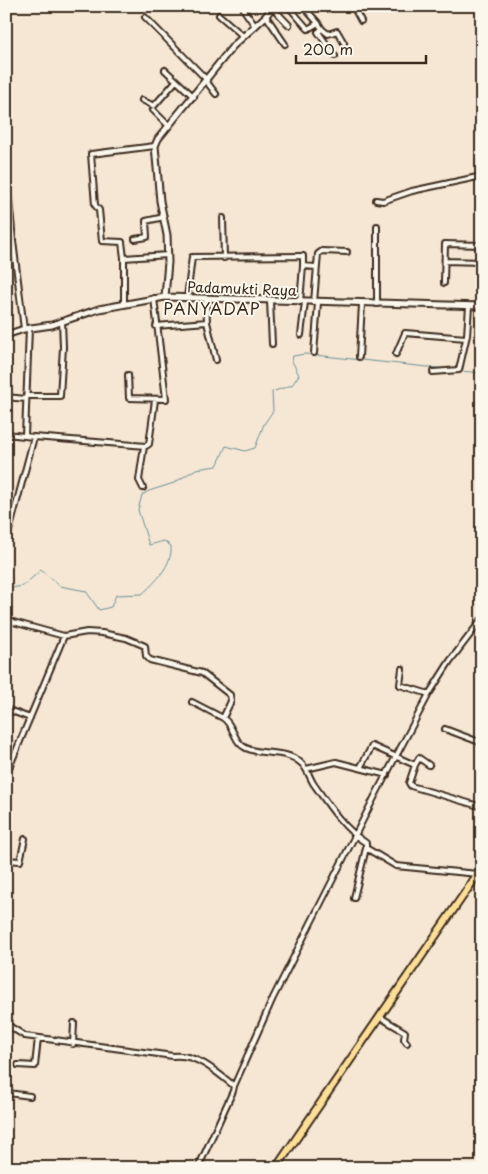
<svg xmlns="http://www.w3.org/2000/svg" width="488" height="1174" viewBox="0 0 488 1174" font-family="'Playpen Sans',sans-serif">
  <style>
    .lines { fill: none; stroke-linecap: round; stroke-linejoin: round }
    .stream { stroke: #699095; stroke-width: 1 }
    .minor-casing { stroke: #3b2a1e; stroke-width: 8 }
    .tertiary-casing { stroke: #3b2a1e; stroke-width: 9 }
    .primary-casing { stroke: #3b2a1e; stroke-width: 10 }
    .minor { stroke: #fbf7ec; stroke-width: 4 }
    .tertiary { stroke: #fbf7ec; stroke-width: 5 }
    .primary { stroke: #fcde96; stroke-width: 6 }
    .labels { text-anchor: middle; stroke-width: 4; stroke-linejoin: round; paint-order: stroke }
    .street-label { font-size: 14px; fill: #3b2a1e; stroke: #fbf7ec }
    .quarter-label { font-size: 16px; letter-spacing: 1px; fill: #3b2a1e; stroke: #fbf7ec }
  </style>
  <rect width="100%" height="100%" fill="#f6e7d4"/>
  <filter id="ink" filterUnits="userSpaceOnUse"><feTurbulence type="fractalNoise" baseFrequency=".02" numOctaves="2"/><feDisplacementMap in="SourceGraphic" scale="10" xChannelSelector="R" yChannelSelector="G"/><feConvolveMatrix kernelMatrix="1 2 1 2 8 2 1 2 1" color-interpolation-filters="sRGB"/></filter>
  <g filter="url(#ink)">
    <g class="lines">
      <path class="stream" d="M460,371L482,373
        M6,589L23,586L41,570L60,586L86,591L99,610L111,607L116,595L142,594C155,583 173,564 171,546L164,541L149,545L138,510L142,495L149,491L174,483L196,469L217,466L226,446L245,451L255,448L264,424L273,411L272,392L292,385L299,375L292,361L293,356L305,354L446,369"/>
      <g class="minor-casing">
        <path id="minor" d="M271,6L289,25
          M288,6L308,29L318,23L322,29L318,32L335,56
          M303,6L318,23
          M353,6L361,21
          M244,10L255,26
          M219,15L243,36
          M266,16L285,44
          M145,17L207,80
          M322,29L328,34L337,31L344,43
          M165,70L194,97
          M206,81L216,94
          M142,100L154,106L176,81
          M153,110L169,126
          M6,166L13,241L24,329
          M376,200L383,201L412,191L482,176
          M223,218L224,258
          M135,239L147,237L146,221L164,217
          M124,258L122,242L102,241L99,210L95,205L91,154L155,146
          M445,261L482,262
          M444,283L445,244L482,245
          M187,298L192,257L303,256V266
          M206,299L207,322L216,360
          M270,301L272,344
          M300,302L303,266L316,267
          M314,302L318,254L322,251L347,252
          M124,304V258L168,255
          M377,304V226
          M156,326L207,322
          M301,335L305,302
          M314,353L318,303
          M396,354L405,333L466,338
          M359,357L362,304
          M433,372L459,370L467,335L469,306
          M128,375L129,398L166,399L154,298
          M26,396H60L63,347L62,321
          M6,397L26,399
          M6,434L34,437L6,543
          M25,436L29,328
          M34,437L146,446L149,444L155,400
          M143,488L139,480L144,446
          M6,620L64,636L87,632L102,633L126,638L145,646L146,656L150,660L202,673L230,695L231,701L223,718C234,725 233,742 246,748C263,756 286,749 301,763C307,768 309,776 313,783C329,806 343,828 366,843V848L396,866L478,874
          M402,669L400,685L429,694
          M192,702L223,718
          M6,709L30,718
          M445,729L482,743
          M415,765L409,783L411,786L482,807
          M360,768L372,746L415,765L419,758L429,765
          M306,769L336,762L387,775
          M6,775L64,636
          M6,860L20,861L25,839
          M354,898L366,848
          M380,1017L405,1032L404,1039L407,1043
          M6,1024L25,1036L173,1056C196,1053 217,1072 234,1086L233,1091L198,1168
          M73,1044L74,1023
          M18,1065L35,1066L38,1038
          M234,1086L273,998L375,796L429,694L450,661L482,619
          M6,1097L8,1093L30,1096"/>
      </g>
      <g class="tertiary-casing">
        <path id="tertiary" d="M165,297L168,262L167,235L160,201L155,146L158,139L233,46L266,16L273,6
          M6,335L24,329L52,325L99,309L165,297L482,306"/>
      </g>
      <g class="primary-casing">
        <path id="primary" d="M276,1168L482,868"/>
      </g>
      <use href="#minor" class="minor"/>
      <use href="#tertiary" class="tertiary"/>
      <use href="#primary" class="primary"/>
    </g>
  </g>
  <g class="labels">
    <g class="street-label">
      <text transform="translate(242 289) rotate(2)" y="5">Padamukti Raya</text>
    </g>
    <g class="quarter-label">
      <text x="212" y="315">PANYADAP</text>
    </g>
  </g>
  <rect width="488" height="1174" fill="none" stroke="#fbf7ec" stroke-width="25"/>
  <rect x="12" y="12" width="463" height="1149" fill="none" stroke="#3b2a1e" stroke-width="2" filter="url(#ink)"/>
  <path d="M296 55v8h130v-8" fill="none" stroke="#3b2a1e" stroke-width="2.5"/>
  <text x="303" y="55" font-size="15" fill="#3b2a1e" stroke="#fbf7ec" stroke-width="4" paint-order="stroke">200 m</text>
</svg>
